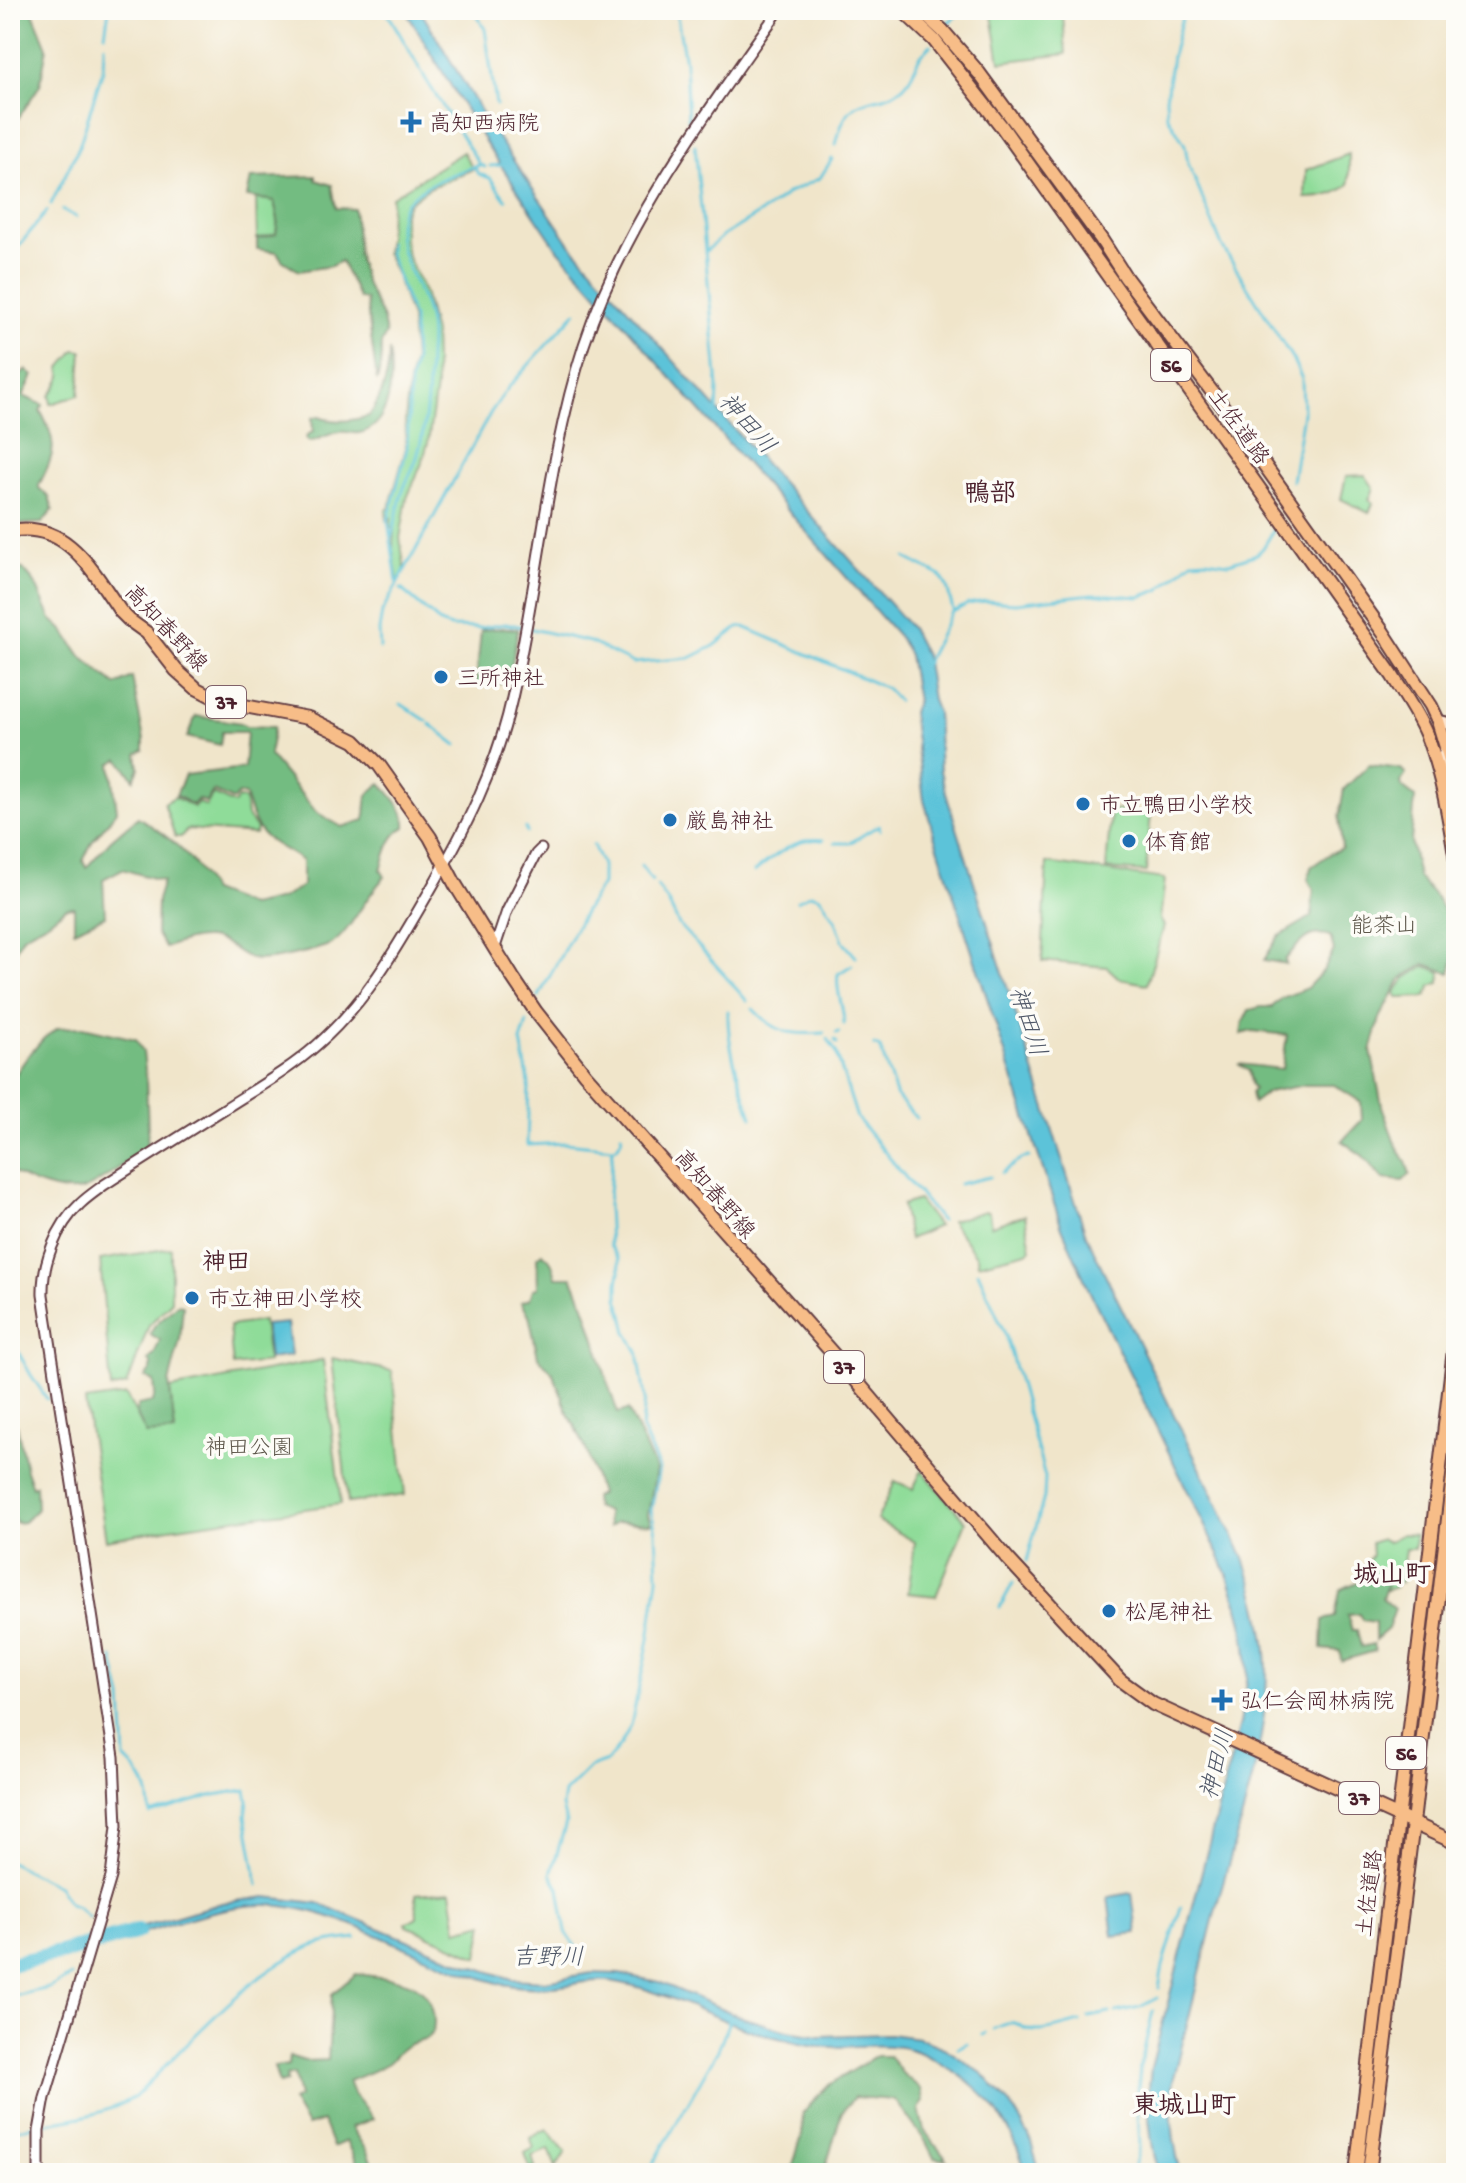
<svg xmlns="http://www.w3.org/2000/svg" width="1466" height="2183" viewBox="0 0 1466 2183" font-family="'Gochi Hand','Klee One',sans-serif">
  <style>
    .green { fill: #8fdc99; stroke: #6c7e62; stroke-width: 2 }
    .forest { fill: #73bc81; stroke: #5e6e56; stroke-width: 2 }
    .water { fill: #5cc3d9; stroke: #537182; stroke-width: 2 }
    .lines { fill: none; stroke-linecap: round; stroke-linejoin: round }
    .stream { stroke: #5cc3d9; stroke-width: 3 }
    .river { stroke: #5cc3d9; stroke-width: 16 }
    .tertiary-casing { stroke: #633d43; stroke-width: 13 }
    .secondary-casing { stroke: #633d43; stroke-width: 15 }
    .primary-casing { stroke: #633d43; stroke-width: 16 }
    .trunk-casing { stroke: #633d43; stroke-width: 16 }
    .tertiary { stroke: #fff; stroke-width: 9 }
    .secondary { stroke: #fce5cf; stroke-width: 11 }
    .primary { stroke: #f7bd88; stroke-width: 12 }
    .trunk { stroke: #f7bd88; stroke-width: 12 }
    .poi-dot { fill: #1f6fb2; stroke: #fdfcf7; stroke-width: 3 }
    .labels { text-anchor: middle; stroke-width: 7; stroke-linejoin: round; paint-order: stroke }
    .shield { fill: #fdfcf7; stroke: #806168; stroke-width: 2 }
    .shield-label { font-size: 20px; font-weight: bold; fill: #4a1f2b }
    .poi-label { font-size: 22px; fill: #4a1f2b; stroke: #fdfcf7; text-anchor: start }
    .street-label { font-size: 22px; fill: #4a1f2b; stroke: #fdfcf7 }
    .park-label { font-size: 22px; fill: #5f584c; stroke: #fdfcf7 }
    .water-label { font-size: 24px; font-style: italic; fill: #505868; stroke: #fdfcf7 }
    .neighbourhood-label { font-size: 24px; font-weight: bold; fill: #4a1f2b; stroke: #fdfcf7 }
    .quarter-label { font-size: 26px; font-weight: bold; fill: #4a1f2b; stroke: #fdfcf7 }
  </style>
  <rect width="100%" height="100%" fill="#fdfcf7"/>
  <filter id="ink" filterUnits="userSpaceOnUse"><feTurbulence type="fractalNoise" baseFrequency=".0125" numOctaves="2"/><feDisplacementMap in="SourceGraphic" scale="16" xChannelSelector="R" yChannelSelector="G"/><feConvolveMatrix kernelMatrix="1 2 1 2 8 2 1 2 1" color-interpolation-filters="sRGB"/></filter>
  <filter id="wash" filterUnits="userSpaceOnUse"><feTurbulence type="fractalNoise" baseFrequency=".006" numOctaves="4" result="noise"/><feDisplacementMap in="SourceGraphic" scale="32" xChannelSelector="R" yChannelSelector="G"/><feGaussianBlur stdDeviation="1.8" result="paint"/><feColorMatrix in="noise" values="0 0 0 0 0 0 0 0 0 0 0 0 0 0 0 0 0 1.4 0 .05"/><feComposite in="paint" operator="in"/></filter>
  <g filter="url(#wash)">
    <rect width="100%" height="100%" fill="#f0e5ca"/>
    <path class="green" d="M991,10H1060L1063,16L1066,54L1000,62Z
      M463,152L473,169L429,188L410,202L404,213V239L407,255L424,292L434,333L436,387L428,443L422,463L407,498L400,538L405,570L398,582L393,550L394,528L390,527L391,518L387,520L386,510L389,509L406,448L405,421L409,383L414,360L411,318L397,277L386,253L392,197Z
      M1349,154V184C1338,195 1320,198 1305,198L1306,170Z
      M256,198L274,201L278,219L276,234L257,239Z
      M75,350L82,351L79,395L51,404L50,396L62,377L60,369Z
      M1365,475L1374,488L1369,500L1373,503L1369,513L1341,499L1346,476Z
      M213,794L234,804L238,798L245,800L247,816L257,829L255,834L188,829L181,837H175L164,803L175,797L194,807L198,802L206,806Z
      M1111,810L1151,813L1146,872L1106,869Z
      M1047,863L1165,879L1160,919L1164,926L1147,984L1120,979L1107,967L1042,961Z
      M1425,966L1441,972L1440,983L1431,986L1426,997L1398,998L1395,993L1405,979Z
      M918,1200L938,1226L909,1239L902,1205Z
      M985,1211L989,1213L991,1226L1025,1215L1031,1249L1027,1252L978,1264L977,1257L951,1221Z
      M171,1248V1302L149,1325L127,1385L111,1389L100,1260Z
      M263,1321L268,1362L233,1366L229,1326Z
      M332,1358L392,1371L405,1495L348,1503Z
      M323,1360L341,1504L170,1528L106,1540L85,1401L126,1395L146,1433L175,1432L170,1389Z
      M922,1470L966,1522L936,1596L908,1593L915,1542L877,1520L895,1481L913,1489Z
      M1402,1534L1415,1535L1414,1549H1405L1401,1583H1397L1396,1587L1384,1591L1389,1577L1370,1580L1359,1574L1372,1555L1371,1543L1382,1539L1388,1542Z
      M451,1891L457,1930L484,1923L478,1957L407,1926L406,1923L417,1917L416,1894Z
      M547,2129L566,2152L556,2167L549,2149L532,2156L535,2168L531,2170L525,2153L534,2148L530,2138Z"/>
    <path class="forest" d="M10,10H32L47,47L40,85L15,123L13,148L19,180L10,201Z
      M316,176V180L332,185L336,208L354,209L359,262L366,284L383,319L386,334L381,344V365L377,381L366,300L359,298L341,261L331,266L299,271L282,260L277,252L257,249V239L276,234L278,219L274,201L247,197L251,178Z
      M389,351C394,375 391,428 359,433C353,434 347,431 340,432C330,433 320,439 310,442L306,440L307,435L313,432L312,418L318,416C334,424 352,421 369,416C383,396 389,375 389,351Z
      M26,369L33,376L23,396L43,405L40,410C58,445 56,451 39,485V488L49,497L53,510L42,523L10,525V379L14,382Z
      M10,567L23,569L35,583L51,619L64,631L81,656L116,685L132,677L144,740V750L137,754L139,768L134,779L119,759L111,764L117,811L92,842L83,861L86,868L111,840L138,817C171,838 193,855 211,891L250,906L281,899L302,886V861C291,853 280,848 269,840C255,831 250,810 245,795L238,794L233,800L213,791L206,802L198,799L193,805L176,795L185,775L244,768L247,732H222L220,745L187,737L196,716L241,723L246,726L274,727L269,755L316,812L342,827L365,820C366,800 364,795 381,783C391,796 407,810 405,827C389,835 386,854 381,870L385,877C367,893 349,935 331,944C318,950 265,963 252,959C243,956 233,948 225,943C206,933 184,940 165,948L156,933L157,900L163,881L122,869L103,879L105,916L74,930V907L66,908L48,922L24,935L15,950H10Z
      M507,628L518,629L509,682L481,687L476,683L481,630Z
      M1369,765L1401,769L1406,774L1401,782L1402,787L1415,797L1411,842L1418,877L1436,898L1449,919L1454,957L1450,973L1425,964L1401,979L1380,1018L1371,1051L1382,1106L1394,1141L1406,1162L1410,1174L1403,1181L1383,1179L1363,1156L1342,1141L1362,1120L1361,1102L1334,1085H1305L1268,1092L1253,1103L1251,1092L1254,1089L1251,1084L1249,1071L1238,1064L1282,1069L1287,1035L1252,1031L1241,1034L1243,1022L1249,1010L1261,1007H1272L1282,998L1307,988L1323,971L1334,950L1330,936C1307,929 1298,945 1285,960L1286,964L1264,960L1278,937L1311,917L1314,890L1308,879L1311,867L1331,853L1342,848L1339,817L1344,789Z
      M83,1027L136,1039L143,1052L146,1079L148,1131L146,1148C132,1158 97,1186 82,1190C61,1195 28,1182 10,1171V1082L28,1056L44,1038L58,1028Z
      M542,1253C552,1259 553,1266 556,1277H572C593,1320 601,1368 618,1413L628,1410L656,1470L648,1515L651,1524L616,1522L608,1527L607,1512L595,1507L594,1497L600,1494L587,1452L575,1425L570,1418L553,1373L538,1357L529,1315L521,1302L530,1299L533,1289L538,1288L537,1257Z
      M177,1304L183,1305L180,1340L169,1383L175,1432L146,1434L136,1413L138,1405L153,1402L155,1393L154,1382L145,1377L151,1370V1363L148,1360L154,1355L160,1340L150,1334L154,1326Z
      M17,1425L26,1470L32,1487L36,1485L37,1509L24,1522L16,1523L10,1512V1427Z
      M1379,1573L1390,1577L1382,1598L1395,1609L1388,1629L1375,1640V1622L1362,1620L1359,1614L1347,1615L1352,1630H1357L1361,1647L1373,1644L1375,1651L1341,1661L1340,1651L1322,1649L1323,1620L1335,1617L1340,1590L1359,1581V1574L1370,1580Z
      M356,1974C375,1977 401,1977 417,1987C431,1995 440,2024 429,2037C423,2043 413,2041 406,2046C399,2050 394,2058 388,2063C375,2071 361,2076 348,2081L353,2094L373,2119L351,2127L367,2152L376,2173H358L355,2160L346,2141L333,2147L323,2121L307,2126L292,2101L299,2098L294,2074L286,2076L287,2082L279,2084L274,2067L288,2065L289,2056L305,2061L328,2060L332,1994Z
      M877,2056H889L903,2074L921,2089L923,2101L919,2109L924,2130L947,2160L934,2158L926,2142L895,2100L854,2097L841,2114L824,2173H782L791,2171L802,2136L803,2113L827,2086Z"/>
    <path class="water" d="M405,10H420L490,126L570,244L911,628L925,655L932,700L937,713L940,771L948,800L1086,1235L1243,1556C1256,1592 1266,1630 1267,1669C1267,1751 1237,1829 1216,1908C1201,1967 1187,2026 1172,2086C1170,2116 1173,2144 1181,2173H1159C1149,2139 1146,2103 1151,2068L1240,1724C1242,1709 1245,1694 1247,1680C1250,1639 1237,1598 1222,1561L1089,1290L1062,1228L934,835L924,800L912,712L917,701L909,655L899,637L556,247L487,145Z
      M287,1323L291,1356L269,1359L265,1325Z
      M1132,1893L1137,1933L1113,1936L1108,1897Z
      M266,1897L318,1903L463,1963L512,1979L544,1981L592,1973L619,1974L659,1982L744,2018L787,2031L820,2036L890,2034L919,2038L946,2049L983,2074L1011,2105L1029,2136L1040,2173H1026C1012,2125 989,2091 945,2066C931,2057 918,2050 901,2047C879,2043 856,2047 834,2047C810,2047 787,2040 763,2034C711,2019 664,1989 610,1981C589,1979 570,1986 550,1987C534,1988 517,1987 502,1984C488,1981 474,1975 461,1971C401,1949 332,1907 268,1905C236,1904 203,1914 173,1923C148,1931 137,1937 109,1936L222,1903Z"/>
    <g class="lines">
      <path class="stream" d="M386,10L428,83L480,165L485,167
        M474,10L485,29L496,105
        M676,10L685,62L688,119
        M1184,10L1172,56L1166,98L1167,115L1185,145L1188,163L1222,246L1292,358L1302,379L1303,413L1292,481
        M946,24L964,10
        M105,34L109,10
        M695,145L718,387L717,412
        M836,145C838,137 840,127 844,120C857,93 883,105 903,87C913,79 914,64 922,54C925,51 928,48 931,45
        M490,166L503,165
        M474,167L479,174L490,178L506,200
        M51,204L79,147L103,69L104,45
        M63,210L76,217
        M389,243V253L413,318L415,359L410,384L407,448L388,520L397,583
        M705,252L723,236L768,208L790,192L820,178L832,159
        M10,257L47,211
        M391,538C395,525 397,511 401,497C404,483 413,471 417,457C427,424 428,389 429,355C430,344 431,335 429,324C424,286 391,255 401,214C407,189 457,172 480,165
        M906,558L941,576L947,587L953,610
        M401,589L442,624L451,627L480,628L505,624L514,625L590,642L633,663L690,658L714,646L738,628L744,627L886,688L898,701
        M380,648L379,631L382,612L491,412L508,388L576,312
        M925,664L951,613L968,604L985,601L1016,603L1092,594L1140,597L1159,590L1192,561L1206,560L1229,563L1257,554L1263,548L1275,528
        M401,704L427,721
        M430,724L457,745
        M525,828L527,832
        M835,843H850L879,825L880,830
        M641,866L652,881
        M754,872C773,857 797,836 823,840
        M657,886L668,902L679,925L724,974
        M797,901L811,894L820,897L835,919L844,943L856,957
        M725,976L747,1001
        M539,996L586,909L602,884V865L593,845
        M753,1009C776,1034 791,1035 824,1033
        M728,1011C727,1049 740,1081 752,1117
        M527,1022L521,1041L529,1084L527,1145L566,1143L613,1148L608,1205L610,1246L619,1259L620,1271L618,1283V1298L623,1315L627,1332L638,1352L645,1398L642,1429L659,1469L651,1511L656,1532L658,1578L649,1639L631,1725L621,1744L607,1761L590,1767L564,1793L562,1806L566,1823L551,1874L559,1888L566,1932L583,1958
        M844,1024C844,1006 835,991 838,974L852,965
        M836,1033L839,1032
        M828,1039L836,1052L857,1118L941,1221
        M835,1040L837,1043
        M874,1045L880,1048L897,1097L916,1118
        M613,1148L617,1147L622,1138L621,1134
        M1002,1173L1021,1159L1029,1157
        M959,1184L990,1177
        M978,1272L1006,1336L1045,1477L1044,1497L1027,1561
        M10,1349L17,1350L31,1375L47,1399
        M1000,1607L1013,1583
        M113,1658L122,1698L125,1759C143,1776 150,1788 150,1814L214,1795L246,1790L248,1801L246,1816L258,1885
        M10,1862L58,1886L69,1904L77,1907L88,1917
        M1159,1988L1163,1966L1181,1907
        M10,1997L49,1988L71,1976
        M1116,2012L1140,2007L1157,1998
        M1089,2017L1110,2013
        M994,2029C1024,2015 1013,2029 1036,2031C1049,2032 1066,2025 1080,2022
        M983,2035L986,2033
        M958,2048L967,2043
        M10,2131C54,2119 94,2121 135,2097C183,2049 246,1975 308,1948C322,1941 341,1940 356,1938
        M648,2173L718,2050L729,2021
        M1132,2173L1140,2146L1137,2100L1140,2067L1153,2011"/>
      <path class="river" d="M10,1964L64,1952L138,1931"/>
    </g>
  </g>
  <g filter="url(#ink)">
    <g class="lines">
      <g class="tertiary-casing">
        <path id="tertiary" d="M495,947L507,911L536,854L541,849
          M39,2173V2131L45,2098L111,1877L117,1826L114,1757L43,1295C42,1264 56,1226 80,1204C87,1197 96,1191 104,1185C144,1159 184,1134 224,1109C255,1089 289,1070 317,1045C367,1001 396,949 429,892C464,832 497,767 512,698C539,581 547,459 584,345C625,221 705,116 779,10"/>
      </g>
      <g class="secondary-casing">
        <path id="secondary" d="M1438,721L1456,725
          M1443,777C1442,759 1444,745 1456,733"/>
      </g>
      <g class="primary-casing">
        <path id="primary" d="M10,531C68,520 93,572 121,612L129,620L147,633L176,670L196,688L223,702L308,718L355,741L379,765L430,837L455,884L513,978L536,1012L585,1074L842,1364L1008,1559L1120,1680L1153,1704L1456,1843"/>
      </g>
      <g class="trunk-casing">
        <path id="trunk" d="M902,10L934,40L1002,127L1392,675C1404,695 1417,713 1426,734C1442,774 1449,818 1456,860
          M920,10L943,31L979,73L1101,239L1126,278L1219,401L1383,632L1431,706L1438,721L1456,780
          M1356,2173L1456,1333
          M1369,2173L1413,1823L1456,1449"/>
      </g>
      <use href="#tertiary" class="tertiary"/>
      <use href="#secondary" class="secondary"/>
      <use href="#primary" class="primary"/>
      <use href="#trunk" class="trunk"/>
    </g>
  </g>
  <g class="poi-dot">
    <path d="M407 110h8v8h8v8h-8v8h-8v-8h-8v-8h8z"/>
    <circle cx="441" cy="677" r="8"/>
    <circle cx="1083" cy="804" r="8"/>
    <circle cx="670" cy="820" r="8"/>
    <circle cx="1129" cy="841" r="8"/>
    <circle cx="192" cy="1298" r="8"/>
    <circle cx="1109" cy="1611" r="8"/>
    <path d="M1218 1688h8v8h8v8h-8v8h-8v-8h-8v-8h8z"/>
  </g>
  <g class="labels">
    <g class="shield">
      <rect x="1151" y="349" width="40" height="32" rx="6"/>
      <rect x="206" y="686" width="40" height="32" rx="6"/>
      <rect x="824" y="1351" width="40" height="32" rx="6"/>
      <rect x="1386" y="1737" width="40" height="32" rx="6"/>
      <rect x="1339" y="1782" width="40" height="32" rx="6"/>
    </g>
    <g class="shield-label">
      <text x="1171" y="372">56</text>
      <text x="226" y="709">37</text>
      <text x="844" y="1374">37</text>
      <text x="1406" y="1760">56</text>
      <text x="1359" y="1805">37</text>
    </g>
    <g class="poi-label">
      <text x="429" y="130">高知西病院</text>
      <text x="457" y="685">三所神社</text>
      <text x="1099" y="812">市立鴨田小学校</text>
      <text x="686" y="828">厳島神社</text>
      <text x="1145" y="849">体育館</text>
      <text x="208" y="1306">市立神田小学校</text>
      <text x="1125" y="1619">松尾神社</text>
      <text x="1240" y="1708">弘仁会岡林病院</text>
    </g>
    <g class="street-label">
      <text transform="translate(1240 426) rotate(54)" y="8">土佐道路</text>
      <text transform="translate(167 627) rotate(47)" y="8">高知春野線</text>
      <text transform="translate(716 1193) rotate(49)" y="8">高知春野線</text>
      <text transform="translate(1368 1893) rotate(-83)" y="8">土佐道路</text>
    </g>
    <g class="park-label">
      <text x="1384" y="932">能茶山</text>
      <text x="249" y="1454">神田公園</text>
    </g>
    <g class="water-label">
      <text transform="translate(748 423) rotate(48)" y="8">神田川</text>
      <text transform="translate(1029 1021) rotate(72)" y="8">神田川</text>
      <text transform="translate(1216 1764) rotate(-76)" y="8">神田川</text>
      <text x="548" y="1964">吉野川</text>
    </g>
    <g class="neighbourhood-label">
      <text x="226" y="1269">神田</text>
    </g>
    <g class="quarter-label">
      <text x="990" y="501">鴨部</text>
      <text x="1392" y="1582">城山町</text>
      <text x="1184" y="2113">東城山町</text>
    </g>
  </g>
  <rect width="1466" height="2183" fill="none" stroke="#fdfcf7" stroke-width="40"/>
</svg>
